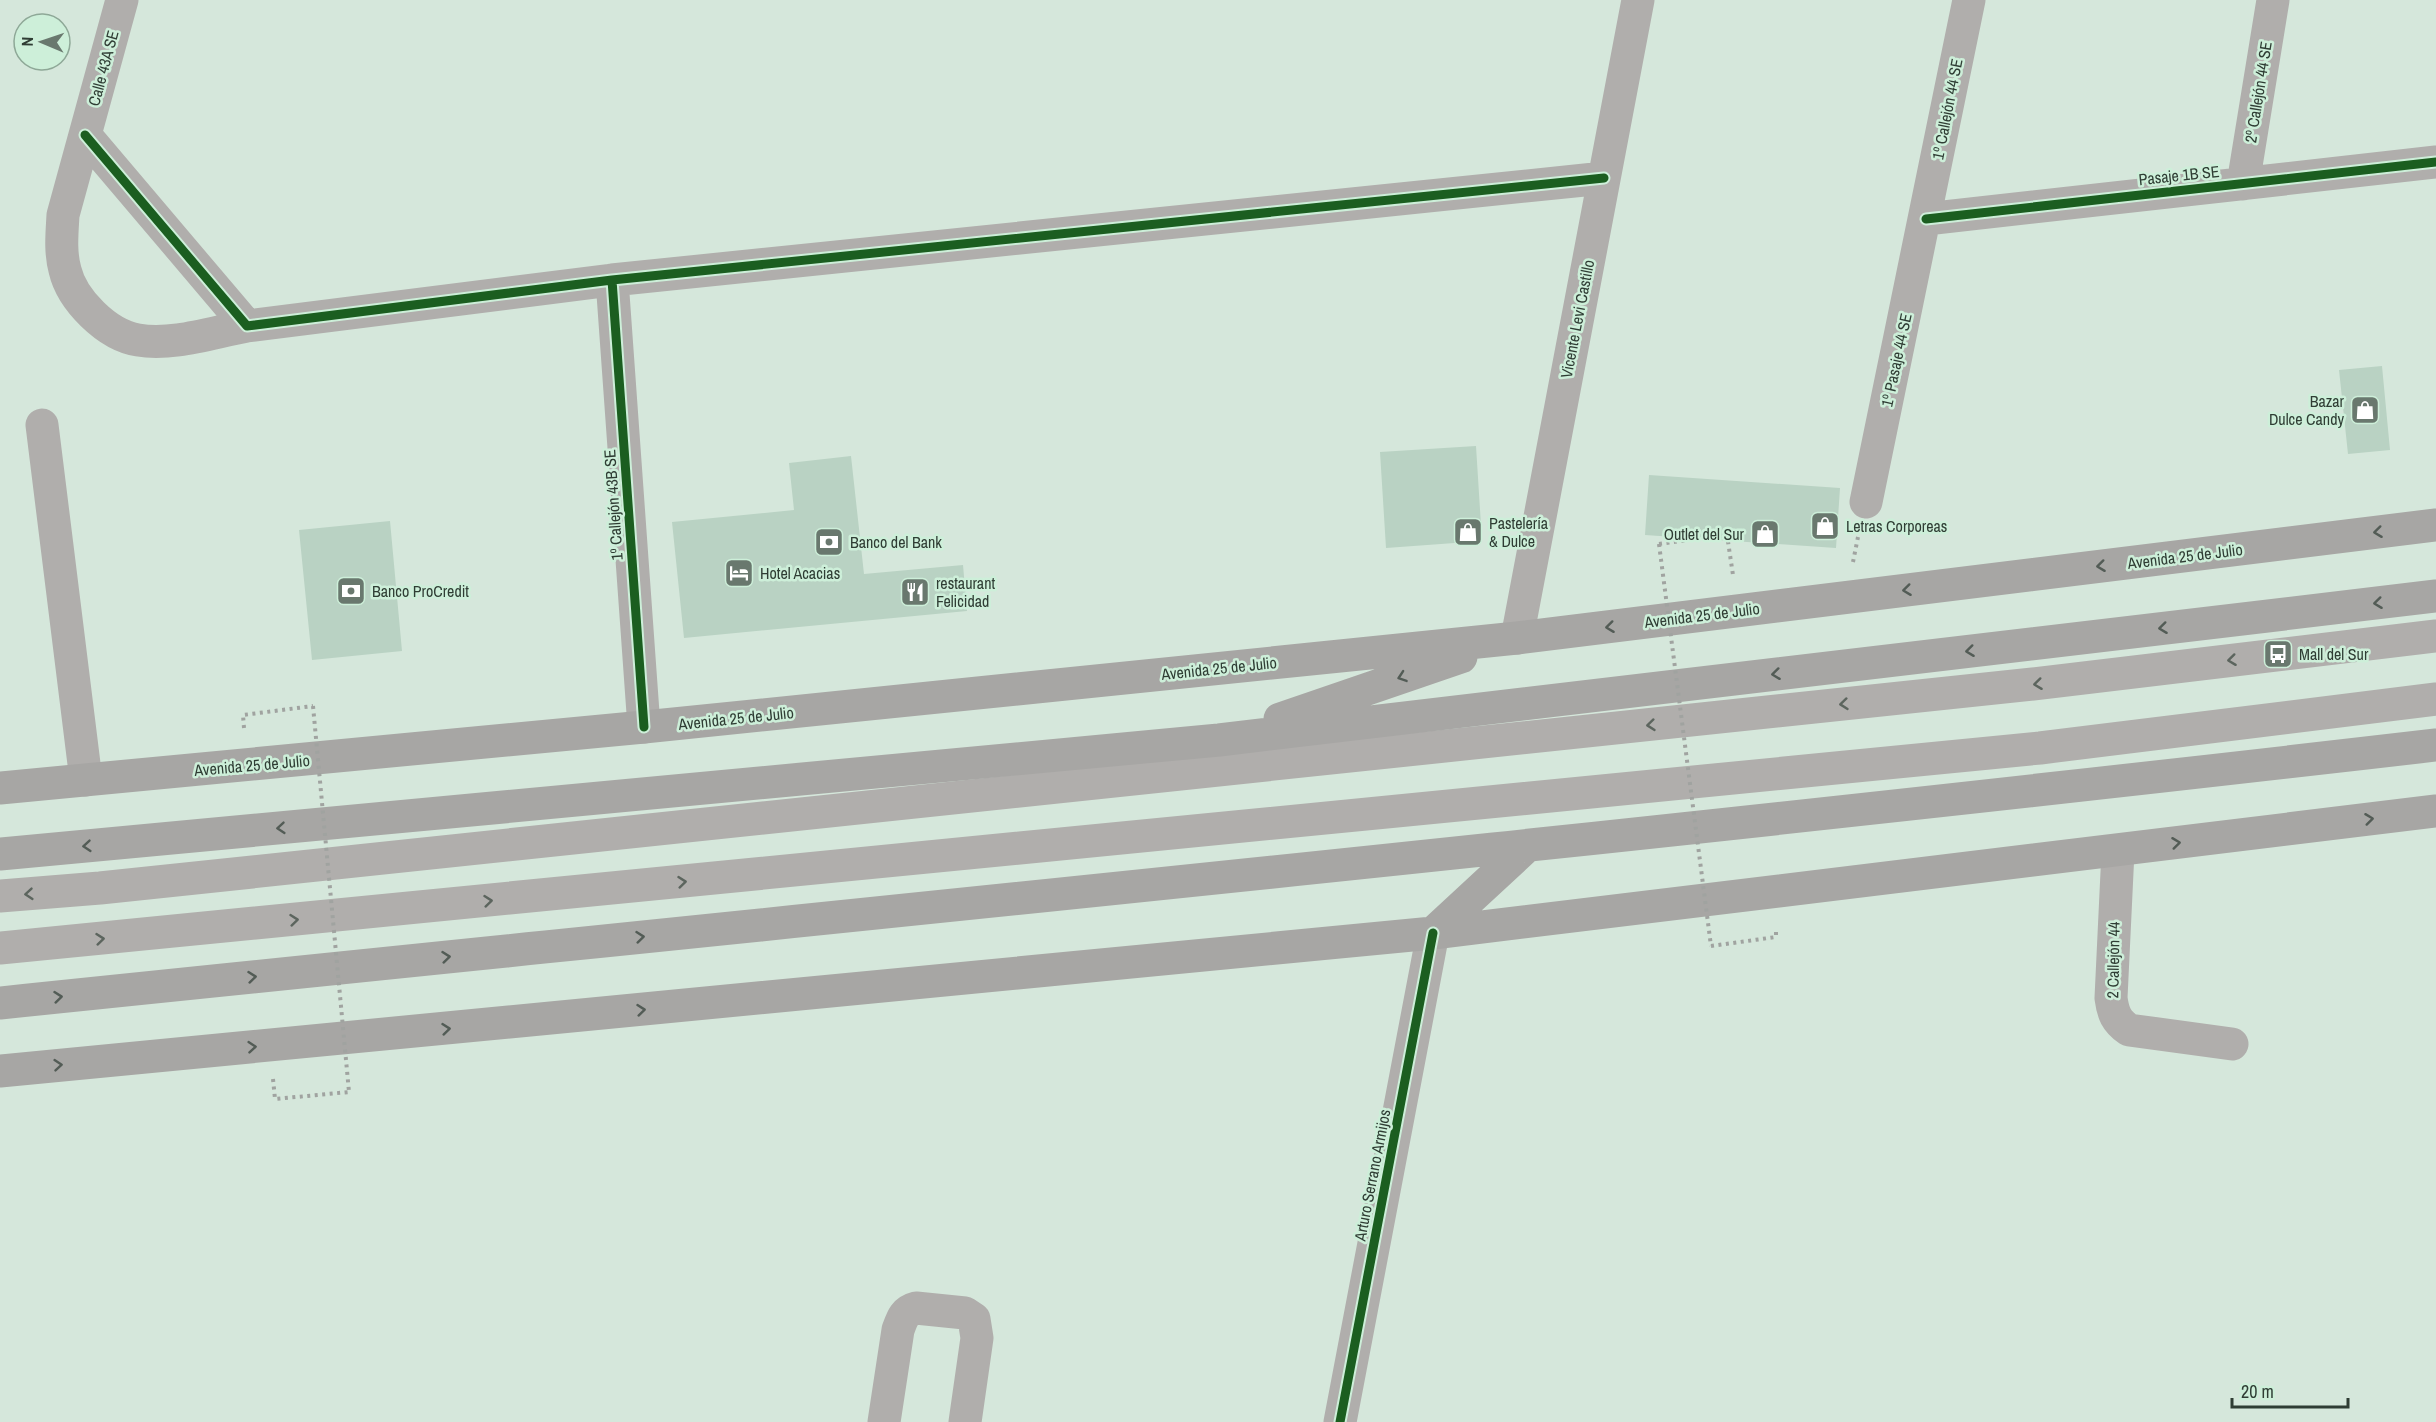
<svg xmlns="http://www.w3.org/2000/svg" width="2436" height="1422" viewBox="0 0 2436 1422" font-family="'Archivo Narrow',sans-serif">
  <style>
    .building { fill: #b9d2c3 }
    .lines { fill: none; stroke-linecap: round; stroke-linejoin: round }
    .path { stroke: #a0a3a0; stroke-width: 4; stroke-dasharray: 3 4.5; stroke-linecap: butt }
    .minor { stroke: #b0aeac; stroke-width: 33 }
    .major { stroke: #a7a6a4; stroke-width: 33 }
    .path-bridge { stroke: #a0a3a0; stroke-width: 4; stroke-dasharray: 3 4.5; stroke-linecap: butt }
    .cycleway-casing { stroke: #cdefd9; stroke-width: 13 }
    .cycleway { stroke: #1b5e20; stroke-width: 9 }
    .oneway { stroke: #535c56 }
    .oneway2 { stroke: #5c655e }
    .labels { text-anchor: middle; stroke-width: 5; stroke-linejoin: round; paint-order: stroke }
    .street-label { font-size: 16px; fill: #2f3d34; stroke: #cdefd9 }
    .poi-label { font-size: 16px; fill: #2f3d34; stroke: #cdefd9; text-anchor: start }
  </style>
  <rect width="100%" height="100%" fill="#d5e7db"/>
  <path class="building" d="M2382,366L2390,450L2348,454L2339,370Z
    M1476,446L1482,541L1386,548L1380,452Z
    M851,456L864,574L963,565L967,611L684,638L672,522L794,510L789,463Z
    M1649,475L1840,488L1836,548L1645,535Z
    M390,521L402,651L312,660L299,530Z"/>
  <g class="lines">
    <path class="path" d="M1659,544L1727,535L1733,575
      M1853,562L1858,537
      M244,728L243,715L313,706
      M1711,946L1776,937V928
      M273,1079L275,1099L349,1092"/>
    <path class="minor" d="M122,0L63,215C62,233 60,252 65,270C72,300 107,335 138,340C173,346 213,332 247,326
      M85,135L247,326L612,280L1604,178
      M2243,184L2273,0
      M1926,219L2436,162
      M612,280L644,727
      M42,425L86,780
      M1866,502L1969,0
      M1517,638L1638,0
      M2118,851L2111,998C2113,1013 2116,1021 2129,1030L2232,1044
      M0,896L100,888L2033,684L2436,636
      M0,948L2040,748L2436,699
      M884,1422L898,1330C902,1319 904,1311 916,1308L965,1313L974,1319L977,1338L965,1422
      M1340,1422L1433,933"/>
    <path class="major" d="M1280,719L1461,657
      M0,788L644,727L1517,638L2436,525
      M0,854L1219,740L2436,596
      M1433,933L1527,846
      M0,1003C812,919 1625,839 2436,745
      M0,1071L1433,933L2436,811"/>
    <path class="path-bridge" d="M1659,544L1711,946
      M313,706L349,1092"/>
    <g class="cycleway-casing">
      <path id="cycleway" d="M85,135L247,326L612,280L1604,178
        M1926,219L2436,162
        M612,280L644,727
        M1340,1422L1433,933"/>
    </g>
    <use href="#cycleway" class="cycleway"/>
  </g>
  <defs><path id="oneway-chevron" d="M-2-3.5L2.5 0L-2 3.5" fill="none" stroke-width="1.6" stroke-linecap="round" stroke-linejoin="round" transform="scale(1.5)"/></defs>
  <g class="oneway">
    <use href="#oneway-chevron" transform="translate(2378 532) rotate(173)"/>
    <use href="#oneway-chevron" transform="translate(2101 566) rotate(173)"/>
    <use href="#oneway-chevron" transform="translate(1907 590) rotate(173)"/>
    <use href="#oneway-chevron" transform="translate(2378 603) rotate(173)"/>
    <use href="#oneway-chevron" transform="translate(1610 627) rotate(173)"/>
    <use href="#oneway-chevron" transform="translate(2163 628) rotate(173)"/>
    <use href="#oneway-chevron" transform="translate(1970 651) rotate(173)"/>
    <use href="#oneway-chevron" transform="translate(1776 674) rotate(173)"/>
    <use href="#oneway-chevron" transform="translate(1402 677) rotate(161)"/>
    <use href="#oneway-chevron" transform="translate(2369 819) rotate(-7)"/>
    <use href="#oneway-chevron" transform="translate(281 828) rotate(175)"/>
    <use href="#oneway-chevron" transform="translate(2176 843) rotate(-7)"/>
    <use href="#oneway-chevron" transform="translate(87 846) rotate(175)"/>
    <use href="#oneway-chevron" transform="translate(640 937) rotate(-6)"/>
    <use href="#oneway-chevron" transform="translate(446 957) rotate(-6)"/>
    <use href="#oneway-chevron" transform="translate(252 977) rotate(-6)"/>
    <use href="#oneway-chevron" transform="translate(58 997) rotate(-6)"/>
    <use href="#oneway-chevron" transform="translate(641 1010) rotate(-6)"/>
    <use href="#oneway-chevron" transform="translate(446 1029) rotate(-6)"/>
    <use href="#oneway-chevron" transform="translate(252 1047) rotate(-5)"/>
    <use href="#oneway-chevron" transform="translate(58 1065) rotate(-5)"/>
  </g>
  <g class="oneway2">
    <use href="#oneway-chevron" transform="translate(2232 660) rotate(173)"/>
    <use href="#oneway-chevron" transform="translate(2038 684) rotate(173)"/>
    <use href="#oneway-chevron" transform="translate(1844 704) rotate(174)"/>
    <use href="#oneway-chevron" transform="translate(1651 725) rotate(174)"/>
    <use href="#oneway-chevron" transform="translate(682 882) rotate(-6)"/>
    <use href="#oneway-chevron" transform="translate(29 894) rotate(175)"/>
    <use href="#oneway-chevron" transform="translate(488 901) rotate(-6)"/>
    <use href="#oneway-chevron" transform="translate(294 920) rotate(-6)"/>
    <use href="#oneway-chevron" transform="translate(100 939) rotate(-6)"/>
  </g>
  <defs>
    <g id="shop-square" transform="scale(1.5)"><rect x="-9" y="-9" width="18" height="18" rx="4" fill="#69786e" stroke="#cdefd9"/><path d="M-5-2.5h2.3a2.7 3.5 0 0 1 5.4 0H5L5.5 6h-11ZM-1.5-2.5h3a1.5 2.3 0 0 0-3 0Z" fill="#fff"/></g>
    <g id="bank-square" transform="scale(1.5)"><rect x="-9" y="-9" width="18" height="18" rx="4" fill="#69786e" stroke="#cdefd9"/><path d="M-6-4H6V4H-6ZM0-2.3a2.3 2.3 0 1 0 0 4.6a2.3 2.3 0 1 0 0-4.6Z" fill="#fff"/></g>
    <g id="hotel-square" transform="scale(1.5)"><rect x="-9" y="-9" width="18" height="18" rx="4" fill="#69786e" stroke="#cdefd9"/><path d="M-6-4.5h1.5V1H6V5H4.5V3h-9V5H-6ZM-4 0a1.8 1.8 0 1 1 3.6 0ZM.5 0V-2.5h3Q6-2.5 6 0Z" fill="#fff"/></g>
    <g id="restaurant-square" transform="scale(1.5)"><rect x="-9" y="-9" width="18" height="18" rx="4" fill="#69786e" stroke="#cdefd9"/><path d="M-5-6h1v4h1v-4h1v4h1v-4h1v5L-1.5 .5V6h-2V.5L-5-1ZM5-6V6H3V1.5H1.5Q1.5-4 5-6Z" fill="#fff"/></g>
    <g id="bus-square" transform="scale(1.5)"><rect x="-9" y="-9" width="18" height="18" rx="4" fill="#69786e" stroke="#cdefd9"/><path d="M-5-6H5V4H4V6H2V4H-2V6H-4V4H-5ZM-3.5-4V0h7V-4ZM-3.5 1.2v1.5H-2V1.2ZM2 1.2v1.5H3.5V1.2Z" fill="#fff"/></g>
  </defs>
  <g fill-rule="evenodd">
    <use href="#shop-square" x="2365" y="410"/>
    <use href="#shop-square" x="1825" y="526"/>
    <use href="#shop-square" x="1468" y="532"/>
    <use href="#shop-square" x="1765" y="534"/>
    <use href="#bank-square" x="829" y="542"/>
    <use href="#hotel-square" x="739" y="573"/>
    <use href="#bank-square" x="351" y="591"/>
    <use href="#restaurant-square" x="915" y="592"/>
    <use href="#bus-square" x="2278" y="654"/>
  </g>
  <g class="labels">
    <g class="street-label">
      <text transform="translate(103 68) rotate(-75)" y="6">Calle 43A SE</text>
      <text transform="translate(2258 92) rotate(-81)" y="6">2º Callejón 44 SE</text>
      <text transform="translate(1947 109) rotate(-79)" y="6">1º Callejón 44 SE</text>
      <text transform="translate(2179 175) rotate(-6)" y="6">Pasaje 1B SE</text>
      <text transform="translate(1577 319) rotate(-79)" y="6">Vicente Levi Castillo</text>
      <text transform="translate(1896 360) rotate(-78)" y="6">1º Pasaje 44 SE</text>
      <text transform="translate(613 505) rotate(-94)" y="6">1º Callejón 43B SE</text>
      <text transform="translate(2185 556) rotate(-7)" y="6">Avenida 25 de Julio</text>
      <text transform="translate(1702 615) rotate(-7)" y="6">Avenida 25 de Julio</text>
      <text transform="translate(1219 668) rotate(-6)" y="6">Avenida 25 de Julio</text>
      <text transform="translate(736 718) rotate(-6)" y="6">Avenida 25 de Julio</text>
      <text transform="translate(252 765) rotate(-5)" y="6">Avenida 25 de Julio</text>
      <text transform="translate(2113 960) rotate(-89)" y="6">2 Callejón 44</text>
      <text transform="translate(1372 1175) rotate(-79)" y="6">Arturo Serrano Armijos</text>
    </g>
    <g class="poi-label">
      <text x="2344" y="407" text-anchor="end">Bazar<tspan x="2344" dy="18">Dulce Candy</tspan></text>
      <text x="1489" y="529">Pastelería<tspan x="1489" dy="18">&amp; Dulce</tspan></text>
      <text x="1846" y="532">Letras Corporeas</text>
      <text x="1744" y="540" text-anchor="end">Outlet del Sur</text>
      <text x="850" y="548">Banco del Bank</text>
      <text x="760" y="579">Hotel Acacias</text>
      <text x="936" y="589">restaurant<tspan x="936" dy="18">Felicidad</tspan></text>
      <text x="372" y="597">Banco ProCredit</text>
      <text x="2299" y="660">Mall del Sur</text>
    </g>
  </g>
  <g transform="translate(42 42) rotate(272)"><circle r="28" fill="#cdefd9" stroke="#8ea897" stroke-width="1.5"/>
  <path d="M0-4.5L10 22L0 15L-10 22Z" fill="#69786e"/>
  <text y="-9" font-size="16" font-weight="bold" text-anchor="middle" fill="#2f3d34">N</text>
  </g>
  <path d="M2232 1398v9h116v-9" fill="none" stroke="#2f3d34" stroke-width="3"/>
  <text x="2241" y="1398" font-size="18" fill="#2f3d34" stroke="#cdefd9" stroke-width="4.5" paint-order="stroke">20 m</text>
</svg>
